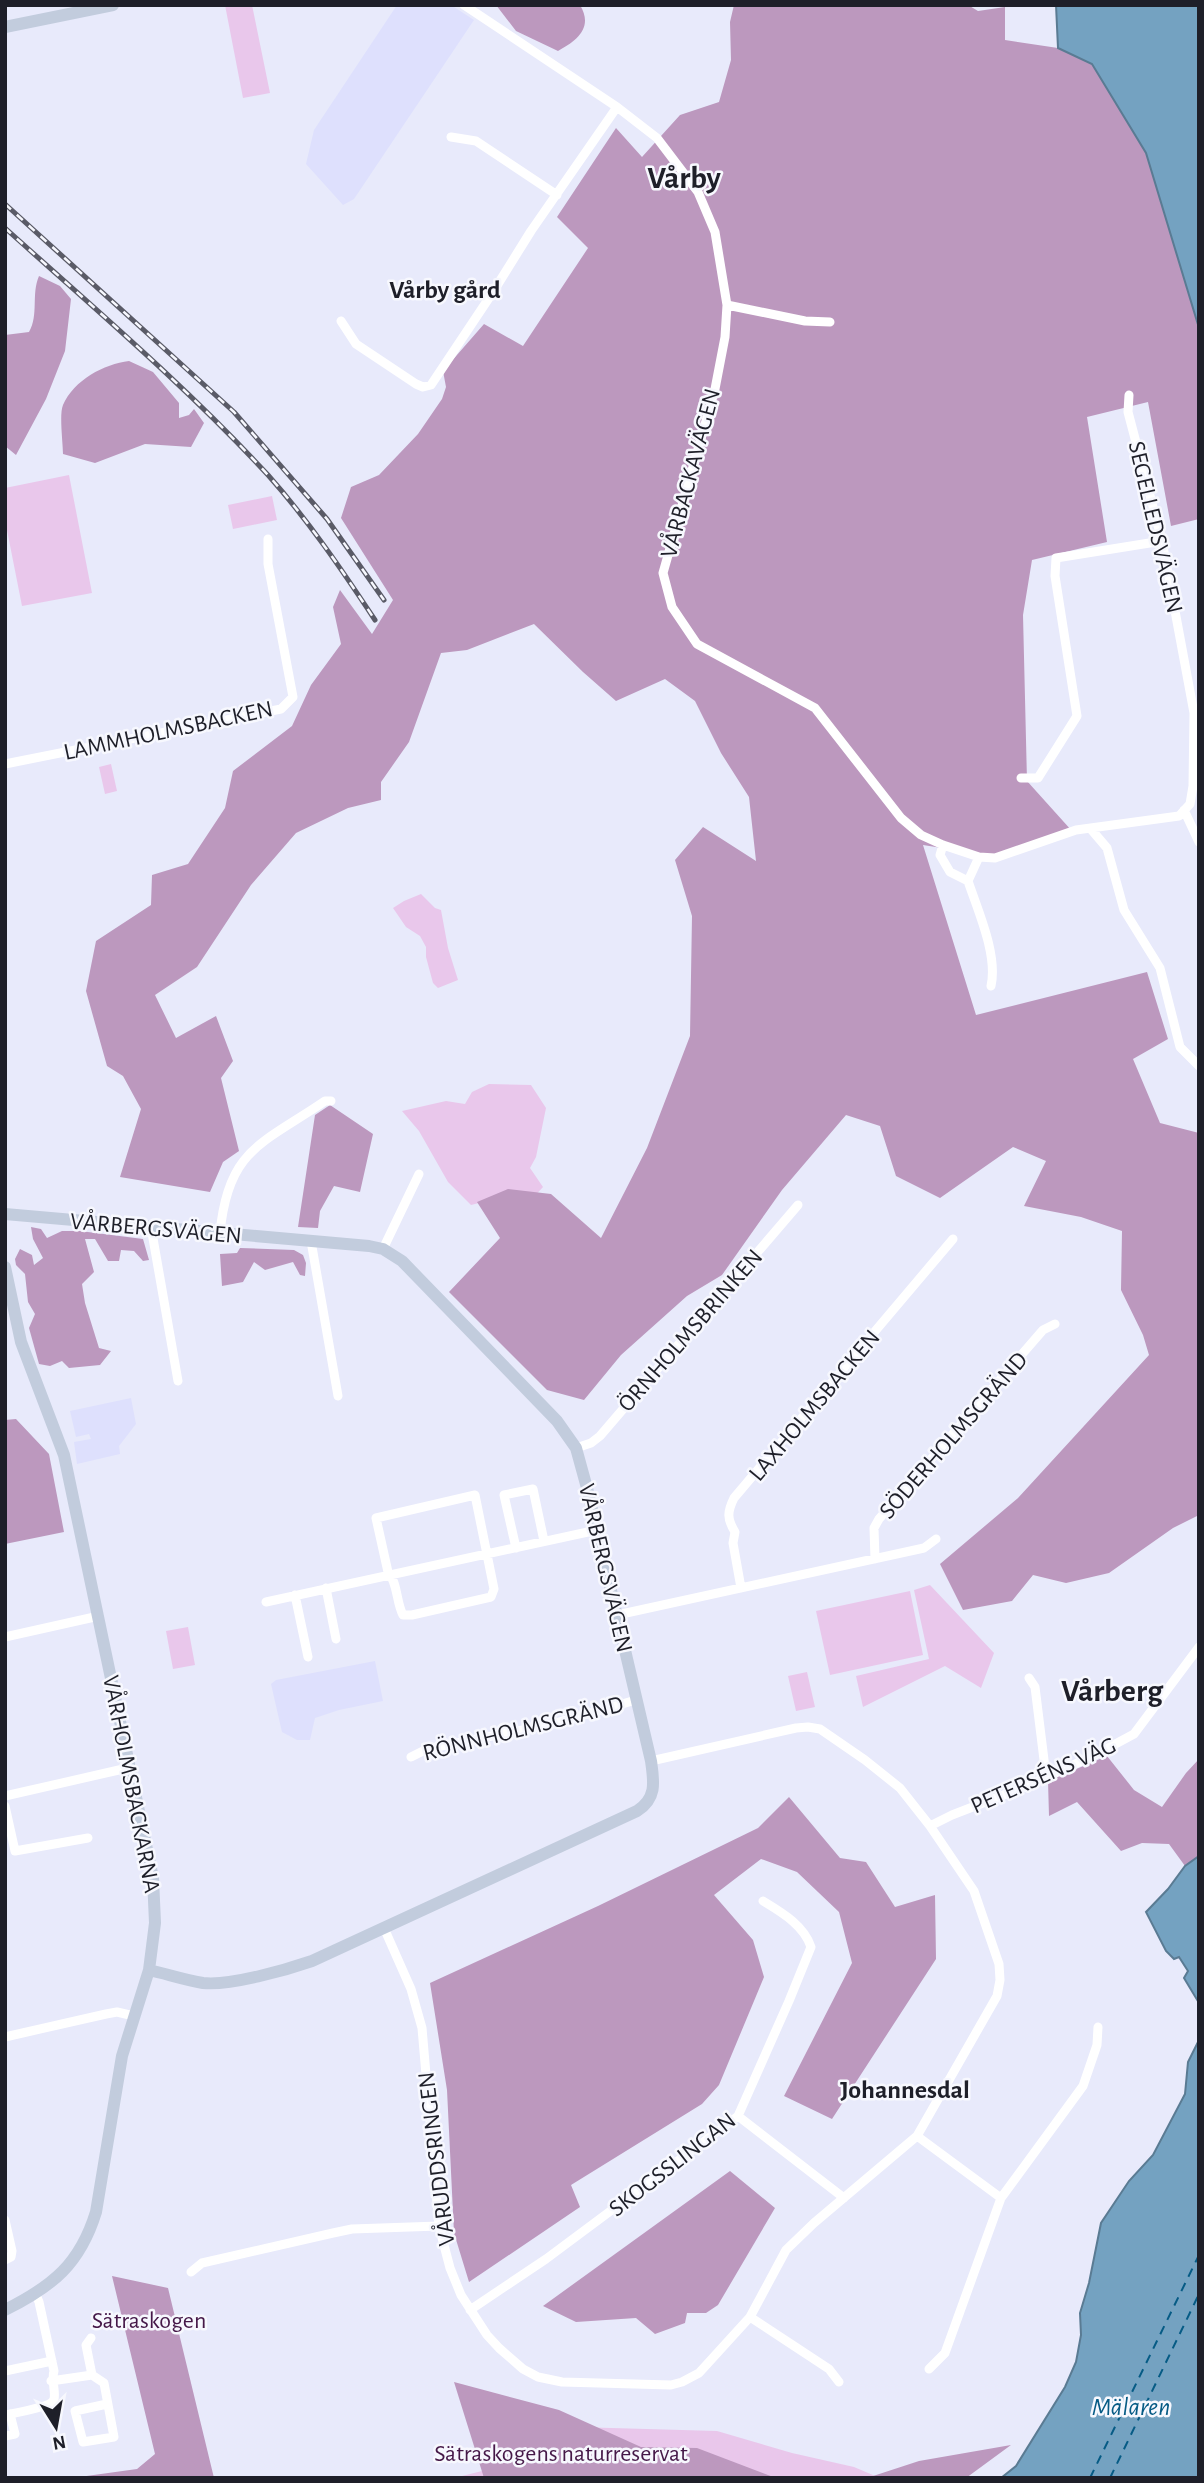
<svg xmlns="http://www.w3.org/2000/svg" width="1204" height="2483" viewBox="0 0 1204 2483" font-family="'Alegreya Sans',sans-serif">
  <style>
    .built { fill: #dee0fd }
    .green { fill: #e9c7eb }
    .forest { fill: #bc98be }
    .water { fill: #74a2c1; stroke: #5a7b93; stroke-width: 2 }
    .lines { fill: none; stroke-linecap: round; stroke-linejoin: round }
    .ferry { stroke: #065b85; stroke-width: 2; stroke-dasharray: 9 7; stroke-linecap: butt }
    .street { stroke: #fff; stroke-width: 9 }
    .secondary { stroke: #c2ccdd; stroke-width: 12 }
    .rail-casing { stroke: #5a5b67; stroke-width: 5 }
    .rail { stroke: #f7f8fe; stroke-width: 2.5; stroke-dasharray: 8; stroke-linecap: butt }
    .labels { text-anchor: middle; stroke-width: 5; stroke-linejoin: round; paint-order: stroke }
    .street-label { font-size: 24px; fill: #1e1f29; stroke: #f7f8fe }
    .park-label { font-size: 24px; fill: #451848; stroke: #f7f8fe }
    .neighbourhood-label { font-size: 26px; font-weight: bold; fill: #1e1f29; stroke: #f7f8fe }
    .water-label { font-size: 26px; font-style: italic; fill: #065b85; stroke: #f7f8fe }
    .district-label { font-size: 32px; font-weight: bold; fill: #1e1f29; stroke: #f7f8fe }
  </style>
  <rect width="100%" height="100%" fill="#e8eafb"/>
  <path class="built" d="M397,5H451L474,20L354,199L343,205L306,164L314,130Z
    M131,1398L136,1424L119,1446L120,1454L77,1464L74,1442L91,1439L89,1434L76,1437L70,1411Z
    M375,1661L383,1701L339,1710L315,1718L310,1740H297L282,1732L271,1684L276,1680Z"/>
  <path class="green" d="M225,5H252L270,93L243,98Z
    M69,475L92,593L22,606L5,520V488Z
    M272,496L277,520L233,529L228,505Z
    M111,764L117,791L105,794L99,767Z
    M421,894L435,908L441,910L448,948L458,980L438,988L433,983L426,957V947L420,936L406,927L393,908L404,901Z
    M489,1084L531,1085L546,1108L536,1157L530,1168L543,1187L531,1200L487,1201L471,1205L448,1182L419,1131L402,1111L446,1101L465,1104L472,1092Z
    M930,1585L994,1653L981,1688L945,1666L863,1707L856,1676L929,1659L914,1590Z
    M910,1591L923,1655L830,1675L816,1611Z
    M188,1627L195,1665L173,1669L166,1631Z
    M807,1672L815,1707L796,1711L788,1676Z
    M541,2426L717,2431L792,2453L854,2467L880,2478H454L494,2468Z"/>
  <path class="forest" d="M496,5H580C594,28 576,41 558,51L516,31Z
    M734,5H968L978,11L1005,7V40L1058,48L1092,64L1146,153L1199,328V519L1171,526L1148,402L1087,417L1107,542L1032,560L1023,615L1027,781L1072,831L993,856L923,845L976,1015L1147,972L1168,1039L1133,1059L1160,1123L1199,1133V1515L1173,1528L1109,1573L1066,1583L1033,1575L1012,1601L963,1610L940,1564L1018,1498L1149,1355L1143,1335L1121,1290L1122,1231L1081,1217L1024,1206L1046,1161L1013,1147L940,1198L896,1176L880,1126L846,1115L782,1190L722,1275L687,1296L621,1355L584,1400L547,1390L449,1292L500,1238L477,1202L508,1189L551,1194L601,1238L647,1148L690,1036L692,916L675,860L703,827L756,861L749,797L721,753L695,701L665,679L616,701L583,672L534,624L467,650L441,653L409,742L381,782V800L348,808L296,833L251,885L197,967L155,995L176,1038L216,1016L233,1061L221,1078L239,1151L223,1162L210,1192L120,1177L141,1109L123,1076L107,1066L86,991L96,941L151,905L152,875L188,864L225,808L233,771L292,726L311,685L341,644L333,607L340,590L372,634L393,600L341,518L351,487L379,475L418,434L442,399L446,387L443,371L484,324L523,346L588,248L557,217L616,128L642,157L680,115L719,102L731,60L730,22Z
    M39,276L60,286L71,299L65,351L46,399L16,455L5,446V335L29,332C39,315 31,294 39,276Z
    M129,361L153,372L179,403V418L189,415L194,409L204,423L191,447L145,444L95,463L63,454C63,443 59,414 63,405C74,380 104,364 129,361Z
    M330,1105L373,1134L360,1192L334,1186L320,1211L318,1228L298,1227L315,1115Z
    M31,1227L41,1229L47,1238L62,1231H80L143,1239L149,1260L143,1261L134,1251L121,1250L119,1261H108L95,1239H85L94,1272L82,1284L85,1303L99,1348L111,1351L100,1365L69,1368L62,1361L50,1366L39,1364L29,1328L35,1314L28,1302L25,1274L16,1265L15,1259L20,1249L32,1255L34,1265L43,1258L33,1239Z
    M240,1248L294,1250L303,1255L306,1263L305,1276L300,1275L293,1262L265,1270L254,1262L243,1282L222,1286L220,1254L237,1253Z
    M16,1419L49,1454L64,1532L5,1544V1420Z
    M1107,1756L1134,1790L1162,1807L1186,1773L1199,1759V1856L1185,1866L1169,1844L1142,1843L1121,1851L1077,1802L1049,1816L1048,1781Z
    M789,1797L840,1858L866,1862L895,1907L935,1895L936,1959L832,2119L784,2096L852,1963L839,1912L797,1872L761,1859L714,1895L753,1940L764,1977L719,2085L702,2104L571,2185L580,2207L469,2282L454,2233L447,2090L430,1983L598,1906L758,1828Z
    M730,2171L775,2208L718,2305L706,2313H687L685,2323L655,2334L636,2318L576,2322L543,2306Z
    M112,2276L168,2288L214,2478H72L137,2469L155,2454Z
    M454,2382L559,2410L641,2447L697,2448L776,2478H484Z
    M1011,2445L966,2478H867L919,2461Z"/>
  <path class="water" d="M1056,5H1199V328L1146,153L1092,64L1058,48Z
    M1199,1856V2003L1184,1978L1188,1971L1179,1957L1174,1959L1166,1951L1146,1912L1168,1889L1185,1866Z
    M1199,2040V2478H1001L1016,2466L1065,2387L1076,2362L1081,2335L1080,2313L1089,2283L1101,2223L1129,2181L1153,2155L1185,2094L1188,2062Z"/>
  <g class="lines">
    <path class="ferry" d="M1090,2478L1199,2255
      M1110,2478L1199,2294"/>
    <path class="street" d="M464,5L617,107L657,138L698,192L715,232L727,305L725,337L715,389L663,573L672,607L697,644L815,708L901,818L921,835L943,845L979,857L995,858L1076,830L1179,816L1190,804L1193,786L1194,713L1162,541L1128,412L1129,395
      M451,137L476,141L557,195
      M727,305L805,321L830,322
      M341,321L356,344L416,384L423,387L431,385L493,292L531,231L617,107
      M5,764L281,709L293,697L268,564V539
      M1021,778H1038L1077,716L1055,576L1056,558L1162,541
      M1184,810L1199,842
      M1090,828L1107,848L1124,910L1160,968L1180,1047L1199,1066
      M943,845L940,855L950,872L968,881
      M979,857L968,881C978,911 998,955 991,986
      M151,1227L178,1381
      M220,1233C228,1149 262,1144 325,1101H331
      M311,1241L338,1396
      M383,1249L419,1174
      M576,1448L591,1443L600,1436L798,1205
      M475,1495L494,1589L491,1597L412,1615H403C396,1602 398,1583 388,1572L376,1518Z
      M516,1548L504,1495L533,1489L544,1541
      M875,1559L874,1528L879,1519L1043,1330L1055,1324
      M326,1588L336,1639
      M741,1588L733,1543L735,1532C727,1519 727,1512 734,1498L953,1239
      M295,1595L308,1657
      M266,1602L597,1530
      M617,1615L924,1548L936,1539
      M5,1637L99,1616
      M1029,1678L1035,1687L1046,1776
      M411,1757L427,1749L552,1724L636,1700
      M5,1796L132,1767
      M5,1806L15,1851L88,1838
      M930,1826L952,1815L1024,1787L1095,1755L1134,1734L1199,1647
      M384,1928L411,1989L422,2028L439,2226L450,2268L461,2295L487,2335L499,2348L523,2369L538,2377L562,2382L671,2385L682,2382L699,2373L750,2317L786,2250L814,2223L917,2136L997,1996L1000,1980L999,1964L974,1891L930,1826L900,1788L865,1760L820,1729L808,1727L796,1728L651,1761
      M5,2037L106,2014L117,2012L134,2016
      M738,2116L844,2198
      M917,2136L1001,2198
      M5,2220L12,2251L11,2257L5,2260
      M191,2272L202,2263L333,2233L352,2229L439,2226
      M470,2310L546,2259L738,2116L789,2001L811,1947C804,1925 781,1912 763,1901
      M750,2317L829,2369L839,2382
      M929,2369L945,2353L1001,2198L1083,2086L1097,2045L1098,2027
      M5,2371L52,2361
      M92,2375L104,2383L114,2437L83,2442L75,2411L107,2404
      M51,2381L92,2375L86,2345L91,2338
      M5,2415C14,2413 52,2407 54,2399C56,2392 51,2380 54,2371L39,2302L36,2295
      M5,2436L15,2434L10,2414"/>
    <path class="secondary" d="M5,27L113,5
      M5,1214L369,1246L383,1249L402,1261L557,1421L576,1448L587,1488L651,1761C654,1782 657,1798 637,1811L312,1961C286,1970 230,1986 203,1983C185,1980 167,1974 149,1970
      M5,1267L21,1342L64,1455L153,1878L155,1923L149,1970L122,2056L96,2212C80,2264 53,2286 5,2310"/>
    <g class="rail-casing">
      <path id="rail" d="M5,204L234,412L327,519L384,600
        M5,228C94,308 187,387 268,475C308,520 342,570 375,620"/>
    </g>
    <use href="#rail" class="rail"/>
  </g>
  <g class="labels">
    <g class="street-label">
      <text transform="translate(690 473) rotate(-75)" y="8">VÅRBACKAVÄGEN</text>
      <text transform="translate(1156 527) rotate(77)" y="8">SEGELLEDSVÄGEN</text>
      <text transform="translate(168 730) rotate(-12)" y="8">LAMMHOLMSBACKEN</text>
      <text transform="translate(156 1228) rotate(5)" y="8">VÅRBERGSVÄGEN</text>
      <text transform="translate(690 1330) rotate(-49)" y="8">ÖRNHOLMSBRINKEN</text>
      <text transform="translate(814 1405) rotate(-50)" y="8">LAXHOLMSBACKEN</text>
      <text transform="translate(953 1435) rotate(-49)" y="8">SÖDERHOLMSGRÄND</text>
      <text transform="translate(606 1568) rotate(77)" y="8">VÅRBERGSVÄGEN</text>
      <text transform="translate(523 1728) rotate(-14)" y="8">RÖNNHOLMSGRÄND</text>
      <text transform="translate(1043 1775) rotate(-24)" y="8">PETERSÉNS VÄG</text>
      <text transform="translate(132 1784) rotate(79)" y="8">VÅRHOLMSBACKARNA</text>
      <text transform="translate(436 2159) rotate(-97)" y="8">VÅRUDDSRINGEN</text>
      <text transform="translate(672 2164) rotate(-38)" y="8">SKOGSSLINGAN</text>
    </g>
    <g class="park-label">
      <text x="149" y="2328">Sätraskogen</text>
      <text x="561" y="2461">Sätraskogens naturreservat</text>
    </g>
    <g class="neighbourhood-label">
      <text x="445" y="298">Vårby gård</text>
      <text x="905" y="2098">Johannesdal</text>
    </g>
    <g class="water-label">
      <text x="1131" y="2415">Mälaren</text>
    </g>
    <g class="district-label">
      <text x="684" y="188">Vårby</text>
      <text x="1112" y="1701">Vårberg</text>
    </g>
  </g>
  <rect width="1204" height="2483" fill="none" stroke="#1e1f29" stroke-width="14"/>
  <g transform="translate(56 2427) rotate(169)" stroke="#f7f8fe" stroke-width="5" paint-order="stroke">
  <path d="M0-5L12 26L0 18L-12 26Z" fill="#1e1f29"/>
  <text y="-10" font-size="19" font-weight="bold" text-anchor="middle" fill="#1e1f29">N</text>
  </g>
</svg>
